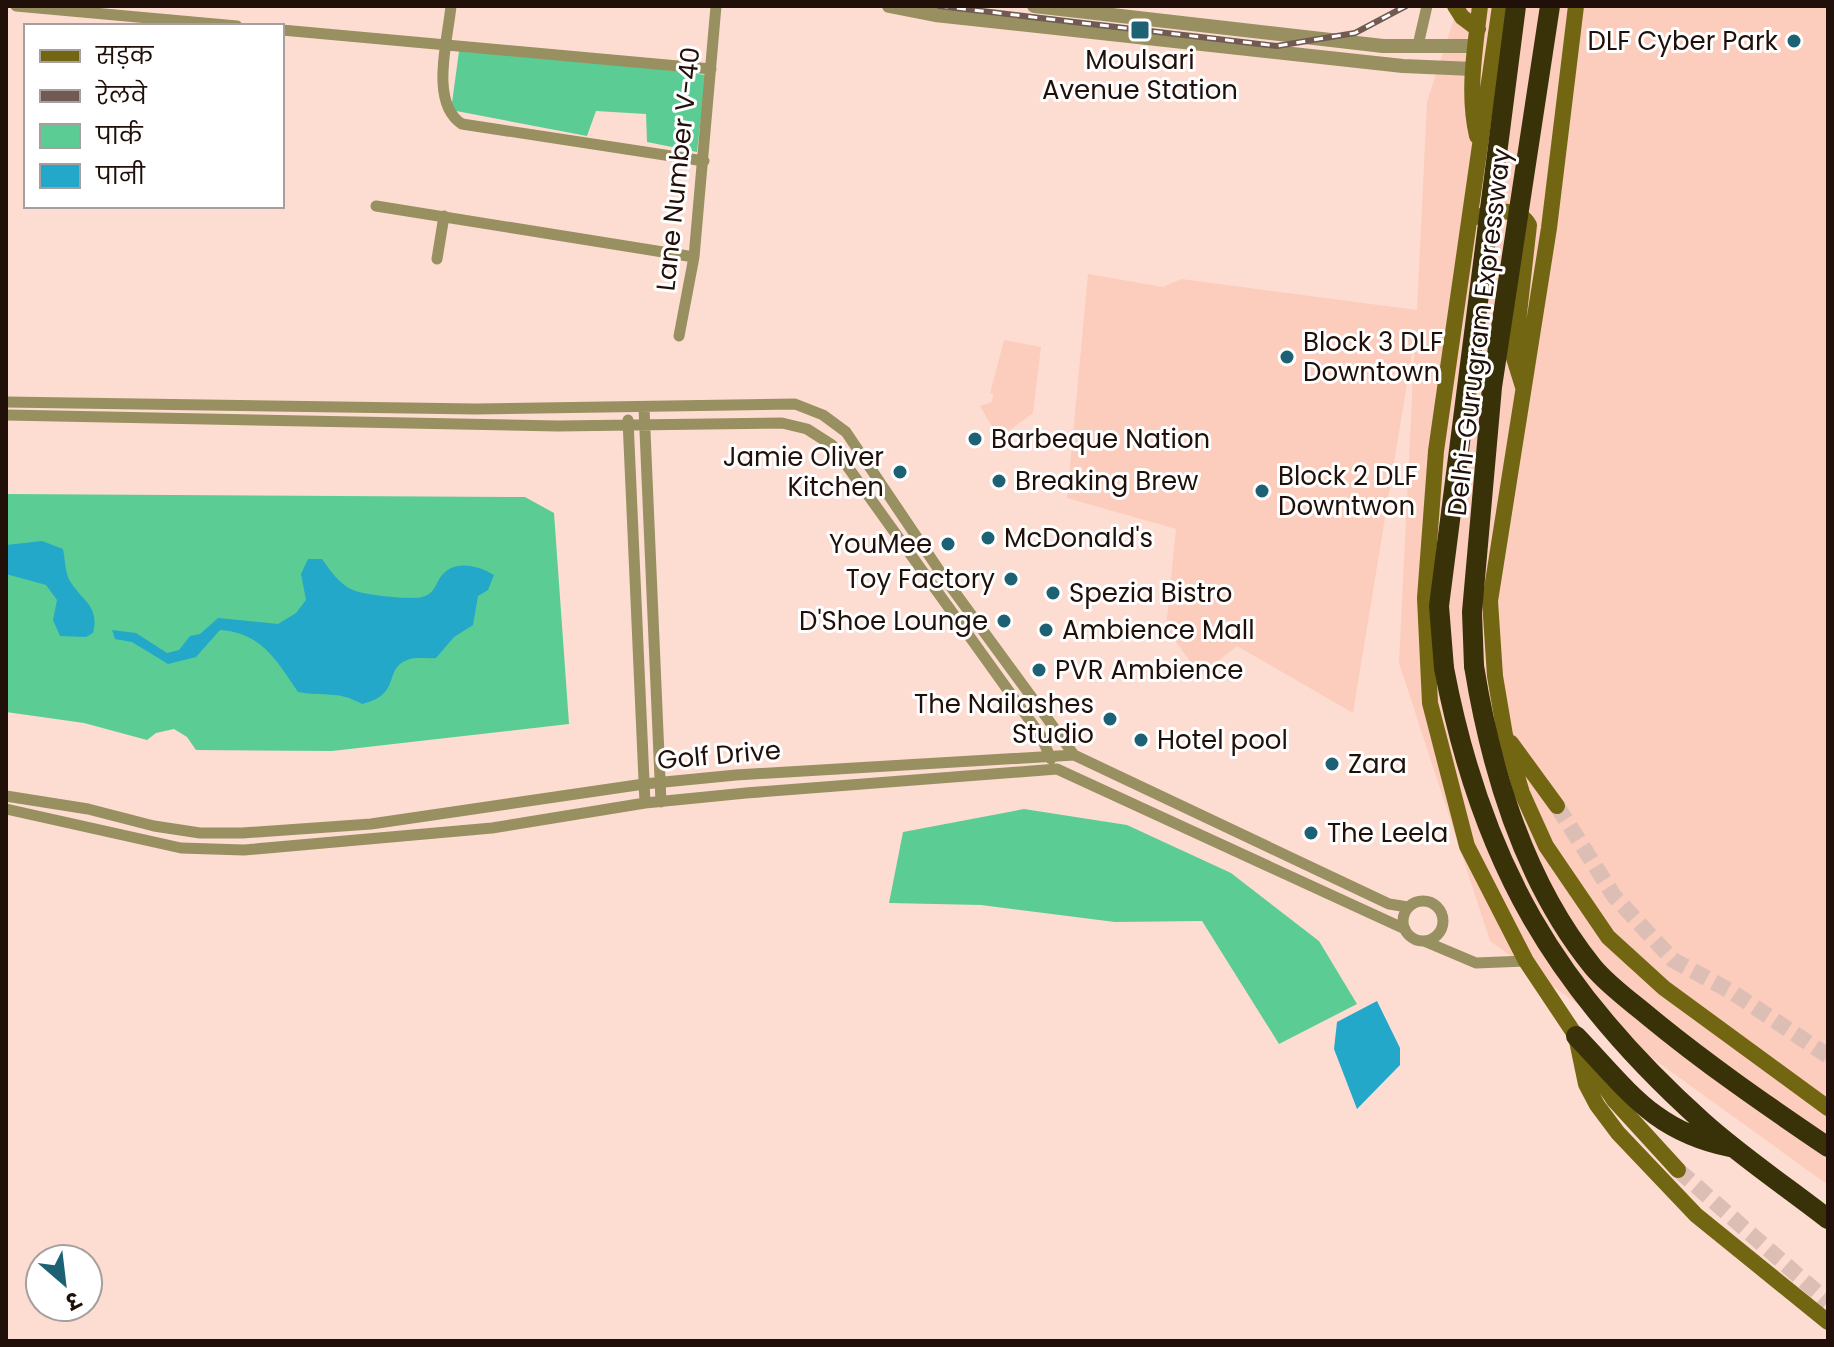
<svg xmlns="http://www.w3.org/2000/svg" width="1834" height="1347" viewBox="0 0 1834 1347" font-family="Poppins,'Noto Sans Devanagari',sans-serif">
  <style>
    .built { fill: #fccdbc }
    .green { fill: #5ccc95 }
    .water { fill: #24a8c9 }
    .lines { fill: none; stroke-linecap: round; stroke-linejoin: round }
    .secondary-tunnel { stroke: #dcbeb4; stroke-width: 16; stroke-dasharray: 16 8; stroke-linecap: butt }
    .minor { stroke: #989061; stroke-width: 11 }
    .tertiary { stroke: #989061; stroke-width: 14 }
    .secondary { stroke: #736613; stroke-width: 16 }
    .motorway { stroke: #393209; stroke-width: 20 }
    .rail-casing { stroke: #715a52; stroke-width: 6 }
    .rail { stroke: #fff; stroke-width: 3; stroke-dasharray: 9; stroke-linecap: butt }
    .motorway-bridge { stroke: #393209; stroke-width: 20 }
    .poi-dot { fill: #1d6174; stroke: #fff; stroke-width: 3 }
    .labels { text-anchor: middle; stroke-width: 6; stroke-linejoin: round; paint-order: stroke }
    .poi-label { font-size: 26px; fill: #21100a; stroke: #fff; text-anchor: start }
    .street-label { font-size: 26px; fill: #21100a; stroke: #fff }
  </style>
  <rect width="100%" height="100%" fill="#fdddd2"/>
  <path class="built" d="M1458,6H1828V1185L1490,941L1399,663L1415,335L1353,713L1237,646L1200,675L1166,628L1176,529L1067,498L1088,274L1163,287L1181,279L1417,310L1427,102Z
    M1004,340L1041,347L1033,413L999,438L980,406L992,402L993,394L990,393Z"/>
  <path class="green" d="M460,44L706,75L697,152L647,142L646,114L596,111L587,136L451,110Z
    M6,494L525,497L554,513L569,724L332,751L196,750L187,737L174,729L156,733L147,740L84,723L6,712Z
    M1024,809L1127,825L1231,873L1319,941L1357,1004L1279,1044L1202,921L1115,922L981,905L889,903L903,832Z"/>
  <path class="water" d="M42,541L63,549C65,558 65,573 70,581C82,601 100,606 93,633L86,637L60,636L53,620L57,600L46,585L6,574V545Z
    M308,559H322C330,570 339,584 353,590C364,595 410,600 422,597C435,594 435,584 442,575C455,559 480,566 494,575L488,590L478,596L473,625L454,637L436,658C428,659 417,657 410,659C381,668 404,694 362,704C337,690 325,697 298,692C276,660 262,633 220,630L196,657L168,664L132,642L115,639L112,630L136,633L167,653L179,650L190,636L200,634L218,618L278,624L296,613L306,600L301,574Z
    M1377,1001L1400,1048V1065L1357,1109L1334,1049L1337,1022Z"/>
  <g class="lines">
    <path class="secondary-tunnel" d="M1557,806L1614,896L1673,960L1732,992L1828,1056
      M1678,1170L1828,1302"/>
    <path class="minor" d="M16,6L237,26
      M451,6C448,39 429,103 462,124L704,161
      M282,30L711,69
      M1418,45L1427,6
      M376,206L694,257
      M437,259L444,216
      M679,336L694,257L716,6
      M6,402L476,409L795,404L823,415L846,432L943,576L1074,755
      M644,408L661,802
      M6,415L558,426L782,423L807,429L832,445L1041,736L1051,759
      M628,420L645,803
      M6,796L88,809L154,826L200,833H242L371,824L644,784L736,775L1074,755L1389,904L1408,907
      M6,809L181,848L244,850L492,828L645,803L746,793L1057,769L1405,929
      M1403 921a20 20 0 1 1 40 0a20 20 0 1 1-40 0Z
      M1424,941L1476,963L1526,961"/>
    <path class="tertiary" d="M889,6L935,15L1403,66L1473,69
      M1034,6L1383,46H1475"/>
    <path class="secondary" d="M1455,6L1462,17L1478,29
      M1500,6L1436,451L1425,598L1430,703L1467,846L1526,961L1576,1036L1586,1084L1597,1105L1618,1133L1696,1215L1828,1322
      M1576,6L1549,228L1490,601L1495,676L1505,735L1522,793L1546,846L1608,937L1664,988L1828,1108
      M1477,136C1467,93 1475,49 1480,6
      M1479,217C1495,209 1519,208 1529,225L1514,358L1523,387
      M1511,743L1557,806
      M1587,1059L1614,1100L1678,1170"/>
    <path class="motorway" d="M1474,666C1491,771 1524,882 1593,967C1608,985 1629,1000 1647,1015C1705,1063 1766,1105 1828,1147
      M1444,668C1481,863 1556,990 1703,1122C1742,1157 1787,1187 1828,1219
      M1576,1036C1628,1090 1653,1131 1730,1147"/>
    <g class="rail-casing">
      <path id="rail" d="M939,6L1277,46L1355,33L1406,6"/>
    </g>
    <use href="#rail" class="rail"/>
    <path class="motorway-bridge" d="M1474,666L1472,612L1492,387L1550,6
      M1444,668L1439,606L1516,6"/>
  </g>
  <g class="poi-dot">
    <rect x="1130" y="20" width="20" height="20" rx="4"/>
    <circle cx="1794" cy="41" r="8"/>
    <circle cx="1287" cy="357" r="8"/>
    <circle cx="975" cy="439" r="8"/>
    <circle cx="900" cy="472" r="8"/>
    <circle cx="999" cy="481" r="8"/>
    <circle cx="1262" cy="491" r="8"/>
    <circle cx="988" cy="538" r="8"/>
    <circle cx="948" cy="544" r="8"/>
    <circle cx="1011" cy="579" r="8"/>
    <circle cx="1053" cy="593" r="8"/>
    <circle cx="1004" cy="621" r="8"/>
    <circle cx="1046" cy="630" r="8"/>
    <circle cx="1039" cy="670" r="8"/>
    <circle cx="1110" cy="719" r="8"/>
    <circle cx="1141" cy="740" r="8"/>
    <circle cx="1332" cy="764" r="8"/>
    <circle cx="1311" cy="833" r="8"/>
  </g>
  <g class="labels">
    <g class="poi-label">
      <text x="1778" y="50" text-anchor="end">DLF Cyber Park</text>
      <text x="1140" y="69" text-anchor="middle">Moulsari<tspan x="1140" dy="30">Avenue Station</tspan></text>
      <text x="1303" y="351">Block 3 DLF<tspan x="1303" dy="30">Downtown</tspan></text>
      <text x="991" y="448">Barbeque Nation</text>
      <text x="884" y="466" text-anchor="end">Jamie Oliver<tspan x="884" dy="30">Kitchen</tspan></text>
      <text x="1278" y="485">Block 2 DLF<tspan x="1278" dy="30">Downtwon</tspan></text>
      <text x="1015" y="490">Breaking Brew</text>
      <text x="1004" y="547">McDonald's</text>
      <text x="932" y="553" text-anchor="end">YouMee</text>
      <text x="995" y="588" text-anchor="end">Toy Factory</text>
      <text x="1069" y="602">Spezia Bistro</text>
      <text x="988" y="630" text-anchor="end">D'Shoe Lounge</text>
      <text x="1062" y="639">Ambience Mall</text>
      <text x="1055" y="679">PVR Ambience</text>
      <text x="1094" y="713" text-anchor="end">The Nailashes<tspan x="1094" dy="30">Studio</tspan></text>
      <text x="1157" y="749">Hotel pool</text>
      <text x="1348" y="773">Zara</text>
      <text x="1327" y="842">The Leela</text>
    </g>
    <g class="street-label">
      <text transform="translate(678 169) rotate(-84)" y="9">Lane Number V-40</text>
      <text transform="translate(1479 332) rotate(-83)" y="9">Delhi-Gurugram Expressway</text>
      <text transform="translate(719 755) rotate(-5)" y="9">Golf Drive</text>
    </g>
  </g>
  <rect width="1834" height="1347" fill="none" stroke="#21100a" stroke-width="16"/>
  <rect x="24" y="24" width="260" height="184" fill="#ffffff" stroke="#a69f9d" stroke-width="2"/>
  <rect x="40" y="50" width="40" height="12" fill="#736613" stroke="#a69f9d" stroke-width="2"/>
  <text x="96" y="64" font-size="24" fill="#21100a">सड़क</text>
  <rect x="40" y="90" width="40" height="12" fill="#715a52" stroke="#a69f9d" stroke-width="2"/>
  <text x="96" y="104" font-size="24" fill="#21100a">रेलवे</text>
  <rect x="40" y="124" width="40" height="24" fill="#5ccc95" stroke="#a69f9d" stroke-width="2"/>
  <text x="96" y="144" font-size="24" fill="#21100a">पार्क</text>
  <rect x="40" y="164" width="40" height="24" fill="#24a8c9" stroke="#a69f9d" stroke-width="2"/>
  <text x="96" y="184" font-size="24" fill="#21100a">पानी</text>
  <g transform="translate(64 1283) rotate(152)"><circle r="38" fill="#ffffff" stroke="#a69f9d" stroke-width="2"/>
  <path d="M0-6L14 30L0 20L-14 30Z" fill="#1d6174"/>
  <text y="-12" font-size="22" font-weight="bold" text-anchor="middle" fill="#21100a">उ</text>
  </g>
</svg>
